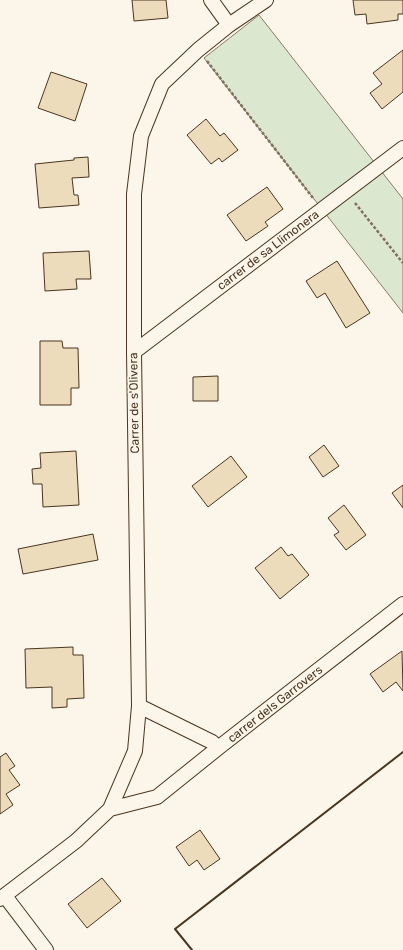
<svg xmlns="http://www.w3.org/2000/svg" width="403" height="950" viewBox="0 0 403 950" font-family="Rubik,sans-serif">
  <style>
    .green { fill: #dce7d0; stroke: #887966 }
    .building { fill: #ecdcbc; stroke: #4a3520 }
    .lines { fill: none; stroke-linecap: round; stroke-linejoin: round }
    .street-casing { stroke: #4a3520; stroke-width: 16 }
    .path { stroke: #7f6f5c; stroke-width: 2.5; stroke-dasharray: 3 2; stroke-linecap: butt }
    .street { stroke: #fbf6e9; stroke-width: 14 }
    .wall { stroke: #4a3520; stroke-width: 2 }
    .labels { text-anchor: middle; stroke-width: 3; stroke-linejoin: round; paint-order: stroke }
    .street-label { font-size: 12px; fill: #4a3520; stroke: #fbf6e9 }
  </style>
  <rect width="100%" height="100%" fill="#fbf6e9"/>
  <path class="green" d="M259,15L403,199V313L204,58Z"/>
  <path class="building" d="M132,0H166L168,18L134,21Z
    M353,0H403V14H398V20L367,24L366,14L355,15Z
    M403,50V92L382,109L370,93L382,84L373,73Z
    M51,72L87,84L75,121L38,108Z
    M206,119L220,136L224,133L238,150L222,162L219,158L211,164L187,135Z
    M88,157L89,177L72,178L74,195H78L79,205L39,208L35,164L74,160V158Z
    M267,187L283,209L265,222L268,226L246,241L227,215Z
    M89,251L91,279H76L77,289L45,291L43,253Z
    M337,261L370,313L346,328L325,293L317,298L306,281Z
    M40,341H62L63,348H78L79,388H71V405H40Z
    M218,376V401H193V377Z
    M324,445L339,466L323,477L309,457Z
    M76,451L79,505L43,507L42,484H33L32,469L41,468L40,453Z
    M231,456L247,477L208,507L192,486Z
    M403,485V508L392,493Z
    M344,505L366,535L346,550L334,535L339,532L328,518Z
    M93,534L98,560L23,574L18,549Z
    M281,547L288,556L292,554L309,575L280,599L255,568Z
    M73,647V655H83L84,698L67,699V707L52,708V687L26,688L25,649Z
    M402,651L403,691L396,682L383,692L370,674Z
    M6,753L15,766L9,770L20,785L6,794L13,805L0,814V757Z
    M200,830L220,859L204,870L197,860L189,866L176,847Z
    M102,878L121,901L87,928L68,904Z"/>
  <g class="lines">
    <g class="street-casing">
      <path id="street" d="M211,0L229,25
        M134,352L403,148
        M139,706L212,742L218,748L403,604
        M110,809L157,797L218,748
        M5,896L46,950
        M0,899L76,841L110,809L135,751L139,706L134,352V194L141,136L162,84L198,50L229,25L266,0"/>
    </g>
    <path class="path" d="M207,61L313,198
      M355,203L403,263"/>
    <use href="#street" class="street"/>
    <path class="wall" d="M192,950L175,929L403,752"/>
  </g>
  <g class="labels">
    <g class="street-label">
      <text transform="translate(268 250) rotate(-37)" y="4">carrer de sa Llimonera</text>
      <text transform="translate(134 403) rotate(-91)" y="4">Carrer de s'Olivera</text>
      <text transform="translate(275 704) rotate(-38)" y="4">carrer dels Garrovers</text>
    </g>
  </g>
</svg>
